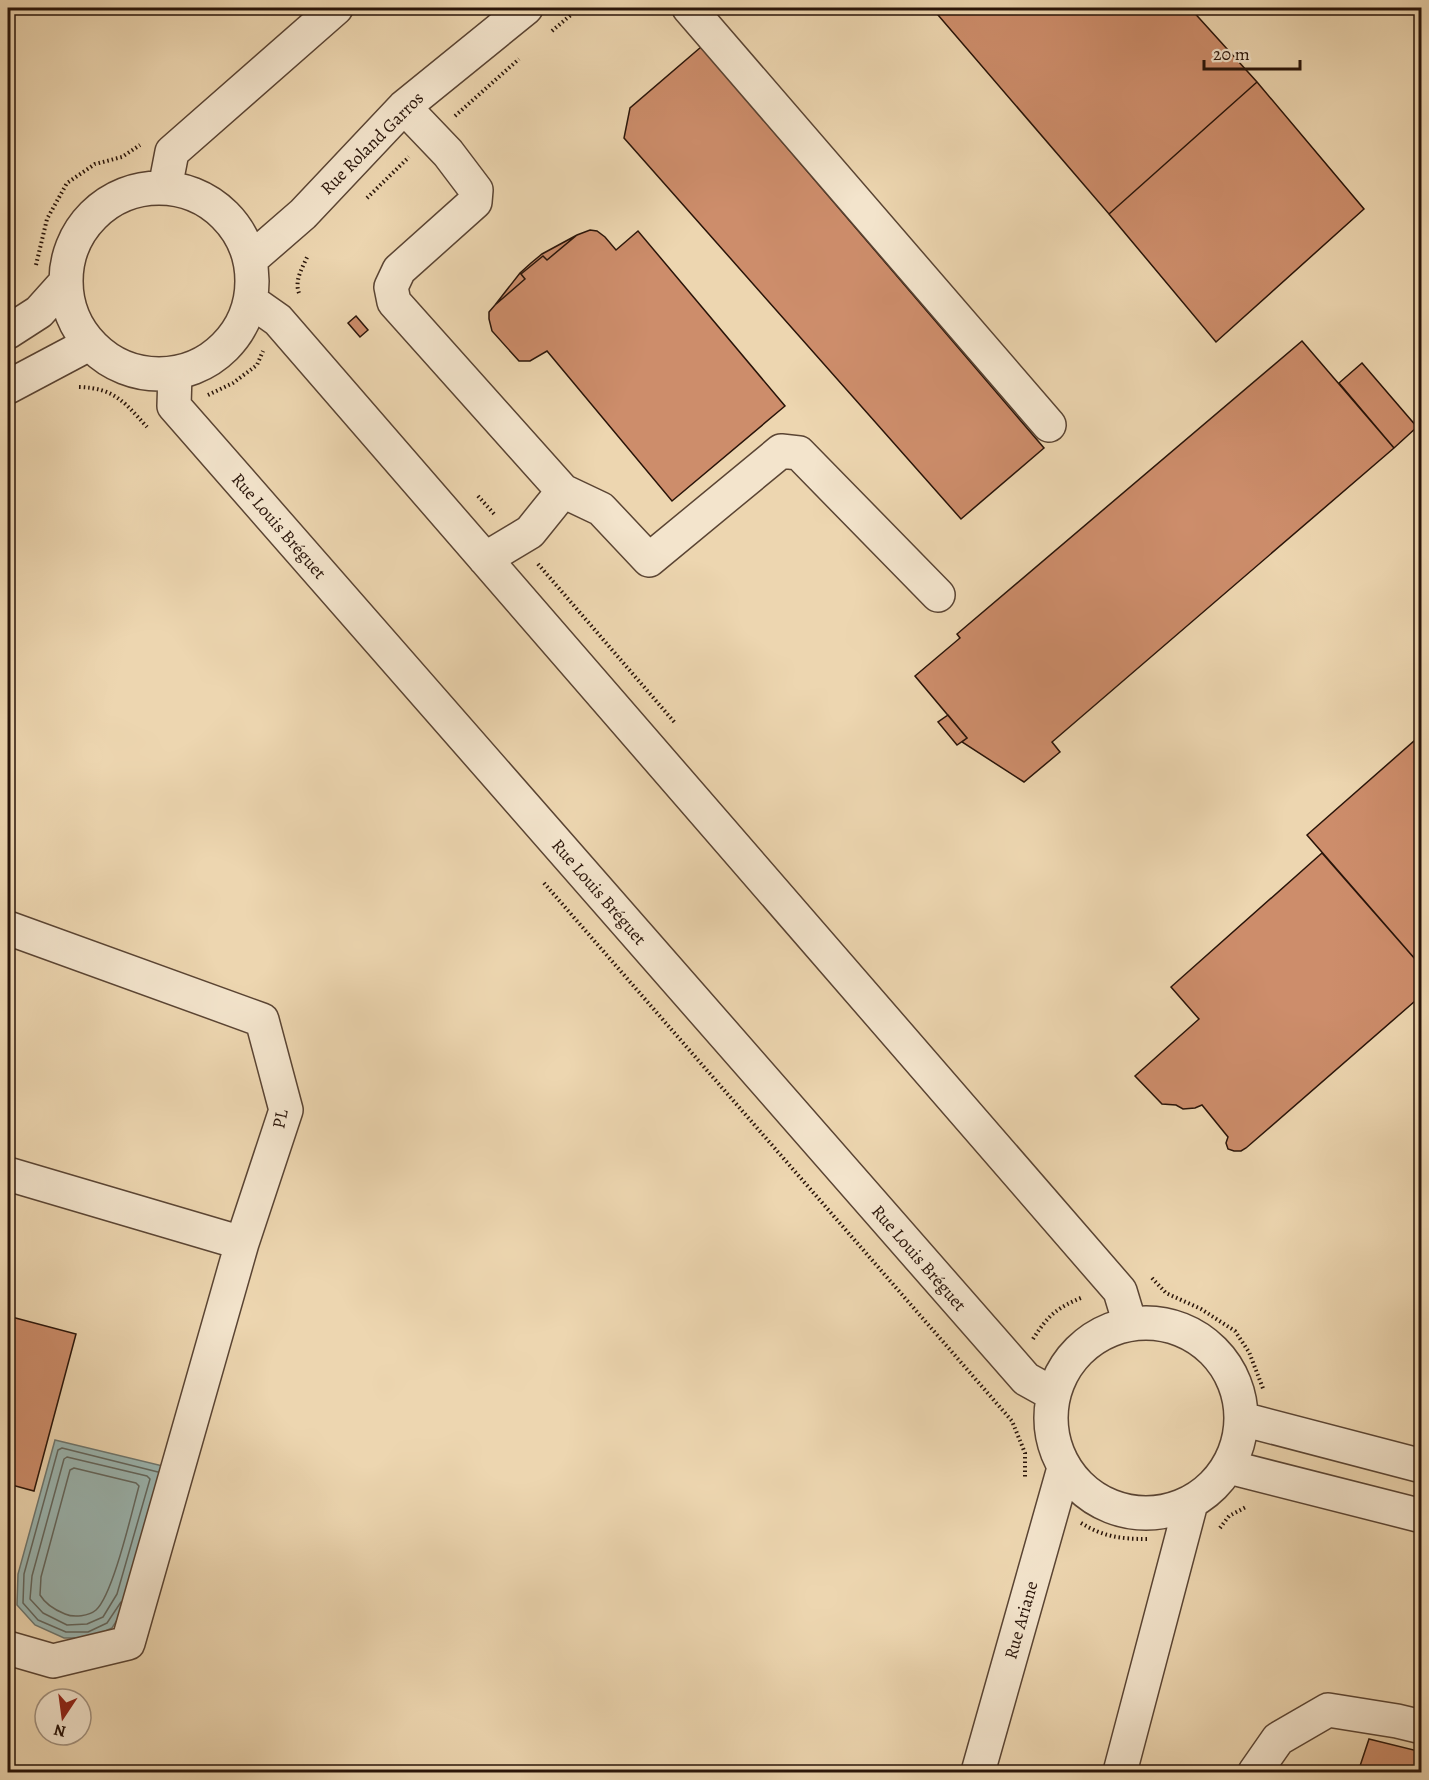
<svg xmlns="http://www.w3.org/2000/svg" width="1429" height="1780" viewBox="0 0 1429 1780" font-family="Alegreya,serif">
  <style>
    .water { fill: #9bb7b3; stroke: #6d766f; stroke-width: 1.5 }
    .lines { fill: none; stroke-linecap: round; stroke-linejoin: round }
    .shore { stroke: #62665e; stroke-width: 1.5 }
    .building { fill: #cd8d6b; stroke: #291409; stroke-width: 1.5 }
    .minor-casing { stroke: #5a4433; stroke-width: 36 }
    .path { stroke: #291409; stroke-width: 4; stroke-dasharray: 1.5 3; stroke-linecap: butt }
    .minor { stroke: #f3e4cc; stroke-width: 33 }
    .labels { text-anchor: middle; stroke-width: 4.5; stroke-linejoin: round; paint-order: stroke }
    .street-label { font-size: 18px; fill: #291409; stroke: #f3e4cc }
  </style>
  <rect width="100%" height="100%" fill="#edd6b0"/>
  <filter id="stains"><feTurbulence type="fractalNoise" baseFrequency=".00333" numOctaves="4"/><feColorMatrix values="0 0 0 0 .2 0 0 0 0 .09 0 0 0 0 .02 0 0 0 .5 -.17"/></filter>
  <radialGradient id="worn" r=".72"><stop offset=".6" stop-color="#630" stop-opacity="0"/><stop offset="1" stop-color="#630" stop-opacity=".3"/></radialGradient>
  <path class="water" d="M55,1440L167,1467L130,1600L112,1628L90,1638H64L35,1625L17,1605L18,1574Z"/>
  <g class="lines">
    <path class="shore" d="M67,1457L147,1476L150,1479L117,1594L103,1617L87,1624L67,1625L43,1613L30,1599L32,1576L64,1459Z
      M74,1468L136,1483L139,1486C132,1511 113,1595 96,1610C89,1616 74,1618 65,1614C55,1610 46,1605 40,1595L41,1577L70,1470Z
      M121,1602L107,1623L88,1632H66L38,1620L23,1603L24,1574L58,1450L62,1448L158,1472"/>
  </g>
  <path class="building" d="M932,8H1190L1257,82L1109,214Z
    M701,47L1044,448L961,519L624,138L630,108Z
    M1257,82L1364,209L1216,342L1109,214Z
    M590,230L597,231L605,237L616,250L638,231L785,406L672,501L547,351L530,361H519L492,331L489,319V312L495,305L525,279L521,274L543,256L547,260L577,235Z
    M577,235L547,260L543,256L521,274L525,279L495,305L520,273L531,263L542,254Z
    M356,316L368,330L360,337L348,323Z
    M1302,341L1394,448L1052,742L1060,752L1024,782L962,742L967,738L915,676L960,638L957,634Z
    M1362,363L1417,427L1394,448L1339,383Z
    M948,715L967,738L957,745L938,722Z
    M1422,734V967L1307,835Z
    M1322,853L1422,967V995L1246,1148L1241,1151H1234L1228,1149L1226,1143L1228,1137L1202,1105L1195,1108L1183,1109L1176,1105L1162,1104L1135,1076L1199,1019L1171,987Z
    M8,1316L76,1334L34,1491L8,1484Z
    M1369,1739L1422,1752V1772H1358Z"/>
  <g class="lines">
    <g class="minor-casing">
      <path id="minor" d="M689,8L1049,425
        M404,107L448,153L476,190L475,202L399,270L391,287L394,302L563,491L601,509L649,560L781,451L799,453L938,595
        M165,188L172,152L336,8
        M66 281a93 93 0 1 1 186 0a93 93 0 1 1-186 0Z
        M250,260L303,214L404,107L526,8
        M251,301L278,320L1120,1291L1130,1324
        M8,332L39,312L65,283
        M175,373L174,406L1026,1379L1053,1394
        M8,387L89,344
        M485,559L530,532L563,491
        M8,928L262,1020L286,1110L242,1243L128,1643L53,1661L8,1648
        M8,1174L242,1243
        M1051 1418a95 95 0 1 1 190 0a95 95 0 1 1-190 0Z
        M1242,1419L1422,1466
        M1229,1467L1422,1516
        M978,1772L1064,1468
        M1120,1772L1191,1503
        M1255,1772L1278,1739L1328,1710L1397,1721L1422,1727"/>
    </g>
    <path class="path" d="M552,31L579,8
      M455,116L519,59
      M367,198L409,157
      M36,265L47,219L67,183L95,164L122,157L140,145
      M299,293C294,280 303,267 308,255
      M79,387C115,388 125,403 147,427
      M208,395L233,383L257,365L263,351
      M478,496L495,515
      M538,564L676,724
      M544,883L1012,1421L1025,1453V1478
      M1152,1278L1166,1293L1201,1309L1235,1331L1249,1352L1264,1391
      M1033,1339C1049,1314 1057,1308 1083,1297
      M1081,1523C1104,1537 1121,1539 1148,1539
      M1220,1528L1229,1516L1246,1507"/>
    <use href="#minor" class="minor"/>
  </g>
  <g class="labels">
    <g class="street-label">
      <text transform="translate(372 143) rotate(-45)" y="6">Rue Roland Garros</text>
      <text transform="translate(279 526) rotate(49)" y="6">Rue Louis Bréguet</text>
      <text transform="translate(599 892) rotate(49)" y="6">Rue Louis Bréguet</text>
      <text transform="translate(280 1119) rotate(-79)" y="6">PL</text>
      <text transform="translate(919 1258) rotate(49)" y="6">Rue Louis Bréguet</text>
      <text transform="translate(1021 1620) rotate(-74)" y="6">Rue Ariane</text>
    </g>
  </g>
  <rect width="1429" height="1780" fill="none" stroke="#edd6b0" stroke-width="30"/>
  <rect x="9" y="9" width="1411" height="1762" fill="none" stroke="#291409" stroke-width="3"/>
  <rect x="15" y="15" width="1399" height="1750" fill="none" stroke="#291409" stroke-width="1.5"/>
  <g transform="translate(63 1717) rotate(193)"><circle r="28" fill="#f3e4cc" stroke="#a2917e" stroke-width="1.5"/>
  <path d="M0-4.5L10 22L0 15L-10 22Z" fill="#8f2418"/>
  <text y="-9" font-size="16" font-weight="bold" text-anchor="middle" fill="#291409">N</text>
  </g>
  <path d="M1204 60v9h96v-9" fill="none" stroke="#291409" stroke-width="3"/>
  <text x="1213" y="60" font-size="18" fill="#291409" stroke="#f3e4cc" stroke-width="4.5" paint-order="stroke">20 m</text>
  <rect width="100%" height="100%" filter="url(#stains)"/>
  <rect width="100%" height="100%" fill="url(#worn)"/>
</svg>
